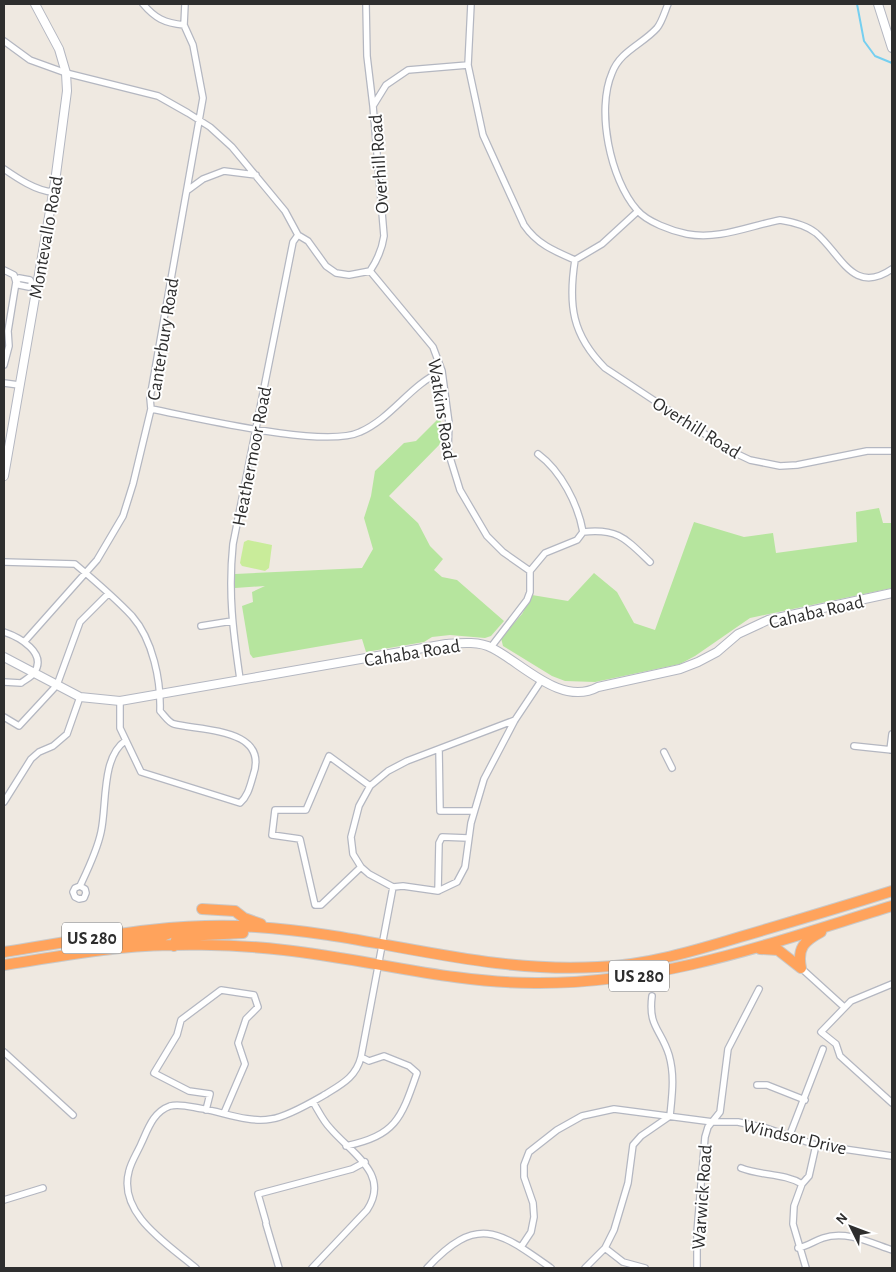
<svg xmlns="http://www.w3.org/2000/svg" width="896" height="1272" viewBox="0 0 896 1272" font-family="'Alegreya Sans',sans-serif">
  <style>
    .green { fill: #b6e59e }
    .pitch { fill: #c9ec9a }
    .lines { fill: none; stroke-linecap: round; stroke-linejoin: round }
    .stream { stroke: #75cff0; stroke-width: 2 }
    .street-casing { stroke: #b4b7c1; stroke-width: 8 }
    .secondary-casing { stroke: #b4b7c1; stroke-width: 10 }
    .highway-casing { stroke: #c9c9c9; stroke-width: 12 }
    .street { stroke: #fff; stroke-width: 5.5 }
    .secondary { stroke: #fff; stroke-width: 8 }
    .highway { stroke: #ffa35c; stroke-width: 10 }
    .labels { text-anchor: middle; stroke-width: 4; stroke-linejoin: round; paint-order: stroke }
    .shield { fill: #fff; stroke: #6d6d6d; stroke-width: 1 }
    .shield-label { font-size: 18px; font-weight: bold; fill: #2e2e2e }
    .street-label { font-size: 19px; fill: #2e2e2e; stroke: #fff }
  </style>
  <rect width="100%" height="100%" fill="#efe9e1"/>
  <path class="green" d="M440,417L443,441L389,496L418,523L430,546L443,559L434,570L442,577L457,580L504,621L491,636L485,638L450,635L432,637L424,642L366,652L362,639L253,658L250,654L242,606L253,602L252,592L265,586L235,588V574L362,568L373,549L364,518L371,496L375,471L404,443L416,441Z
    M879,508L883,523H892V588L750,618L695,656L680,664L595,682L565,681L552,676L503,646L501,638L522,614L532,595L568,601L594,573L617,592L634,623L655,630L694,522L744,537L773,533L776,553L857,542L856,512Z"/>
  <path class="pitch" d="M248,540L272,545L269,568L265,571L242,566L240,563L244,542Z"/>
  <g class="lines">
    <path class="stream" d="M857,4L864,41L875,56L892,63"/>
    <g class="street-casing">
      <path id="street" d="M143,4C155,18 164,23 184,25
        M366,4L367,56L373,106
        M471,4L468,65L483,135L524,225C537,244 554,251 575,260
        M668,4C665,11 662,22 657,28C643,44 620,51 612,73C596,110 610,179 637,210C647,222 672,231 687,234C719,240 749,226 780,220C793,222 806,225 816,233C841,254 853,296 892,269
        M4,41L30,60L66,73L158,96L188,113L210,127L232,147L285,211L298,235L308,241L326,266L336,273L349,275L370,271C378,259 382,250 384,236L373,106L386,85L408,70L468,65
        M4,169C17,178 36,191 53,192
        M188,190L203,179L224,171L256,175
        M575,260C568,305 572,335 605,368L729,450L750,460L780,466L797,465L867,451H892
        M575,260L602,244L638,211
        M4,270L14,275L16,282L8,331L9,346L4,365
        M370,271L433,347L442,371L449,423L448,451L460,490L487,536L503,552L530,571V592L527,600L491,647
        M19,278L30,280L32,284L29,287L19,285L16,282Z
        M4,383L19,385
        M151,409C194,417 324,449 360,432C392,418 410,385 442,371
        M583,532C618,528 626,539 650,562
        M4,562L75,564C94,580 115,598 132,616C153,640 161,681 160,711C164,715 169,723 174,724C202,731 270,728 253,776C250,786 248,796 240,803L141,772L120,728V701
        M530,571L545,553L577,540L583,532C578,504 561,471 538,454
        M201,626L232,621
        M4,632C19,637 48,653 34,673C31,677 25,680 21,683L4,682
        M25,641L97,560L123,516L133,484L151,409L150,398L203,98L193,45L184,25L185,4
        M240,679C233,631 228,593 233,544L293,242L298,235
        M4,717L19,726L57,685L80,622L108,594
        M515,720L407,761L388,771L370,786L359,806L351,837L353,854L361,867L369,874L393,887L403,886L438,891L457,882L465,867L471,823L484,779L515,720L541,681
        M854,746L892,750
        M439,749L440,811H474
        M890,750L892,734
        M664,752L672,768
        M4,802L31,759L39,752L53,746L67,734L80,697
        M361,867L321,905H315L300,839L272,835L275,810H306L329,756L370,786
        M80,886L85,889L86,893L84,898L79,899L75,897L73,892L75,888L80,886C88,869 97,851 101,832C107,806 101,758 125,741
        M438,891L439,843L442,837L468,838
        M801,968L844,1007
        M892,984L851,1001L821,1032L836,1044L840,1056L892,1103
        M652,996C648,1027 661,1029 669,1055C675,1076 672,1095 670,1116
        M4,1052L73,1115
        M757,1085H767L805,1100
        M206,1110L210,1094L189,1091L154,1073L177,1035L181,1020L221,990L254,995L258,1007L246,1019L238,1043L245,1064L224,1113
        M789,1137L823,1049
        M346,1146C396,1135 401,1119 417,1073L409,1066L384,1056L369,1061L361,1057
        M741,1168C761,1176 784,1173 802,1184
        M4,1200L43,1188
        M266,1222L258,1194L352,1169L365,1162
        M266,1224L279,1268
        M521,1247L531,1232L534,1217L533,1203L524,1177V1165L529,1152L557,1130L582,1116L614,1109L713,1122H738L766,1128L816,1145L892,1156
        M605,1248L623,1262L645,1268
        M798,1248C808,1246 814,1241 823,1238C846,1230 871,1243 892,1250
        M196,1268C169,1245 117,1214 129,1171C131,1162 137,1153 141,1144C148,1129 153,1112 170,1106C181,1103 194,1108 204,1109C225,1113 250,1123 271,1119C287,1117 312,1102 326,1094C342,1084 356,1077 361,1057L393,887
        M312,1268L367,1210C391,1174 351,1153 330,1128C323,1121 318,1110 313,1102
        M427,1268C477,1214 499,1231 551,1268
        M585,1268L605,1248L614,1230L628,1183L633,1145L641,1136L670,1116
        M697,1268V1232L705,1137L708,1127L720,1112L728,1049L759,989
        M806,1268L793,1224L794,1206L802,1184L809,1176L816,1145"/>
    </g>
    <g class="secondary-casing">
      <path id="secondary" d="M878,4L892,48
        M4,476L55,182L67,91L66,73L59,49L35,4
        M4,657L80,697L120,701L446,644C460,643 479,641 492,648C522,663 561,707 598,687L680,669L698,662L717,652L738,634L768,620L892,593"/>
    </g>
    <g class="highway-casing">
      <path id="highway" d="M202,909L235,911L244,918L261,924
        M121,942L163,936L175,931
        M174,946L176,940L184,936L243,933
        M760,949L778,950L801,968
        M4,952C87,939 172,921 256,927C372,934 480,974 598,967C647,965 694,951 740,937C791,922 842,907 892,891
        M4,965C42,959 81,952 120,948C170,943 233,944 284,950C368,959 449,983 535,983C661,984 774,942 892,906
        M801,968C797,948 804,941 821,932"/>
    </g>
    <use href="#street" class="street"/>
    <use href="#secondary" class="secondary"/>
    <use href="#highway" class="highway"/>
  </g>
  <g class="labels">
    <g class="shield">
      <rect x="62" y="922.5" width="60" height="31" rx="4"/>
      <rect x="609" y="960.5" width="60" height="31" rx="4"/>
    </g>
    <g class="shield-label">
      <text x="92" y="944">US 280</text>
      <text x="639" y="982">US 280</text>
    </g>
    <g class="street-label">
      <text transform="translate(378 164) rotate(-94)" y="7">Overhill Road</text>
      <text transform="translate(45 237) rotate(-80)" y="7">Montevallo Road</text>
      <text transform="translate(162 339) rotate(-81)" y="7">Canterbury Road</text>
      <text transform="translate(443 409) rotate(81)" y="7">Watkins Road</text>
      <text transform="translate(697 427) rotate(32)" y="7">Overhill Road</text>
      <text transform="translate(251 456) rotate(-79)" y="7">Heathermoor Road</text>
      <text transform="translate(816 611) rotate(-13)" y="7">Cahaba Road</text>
      <text transform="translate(412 652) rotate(-9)" y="7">Cahaba Road</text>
      <text transform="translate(795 1136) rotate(13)" y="7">Windsor Drive</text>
      <text transform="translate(701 1197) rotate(-86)" y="7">Warwick Road</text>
    </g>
  </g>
  <rect width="896" height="1272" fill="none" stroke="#2e2e2e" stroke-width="10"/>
  <g transform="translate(851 1227) rotate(312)" stroke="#ffffff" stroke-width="4" paint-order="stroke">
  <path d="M0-4L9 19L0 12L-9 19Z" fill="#2e2e2e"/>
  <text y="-8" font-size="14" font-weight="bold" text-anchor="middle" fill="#2e2e2e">N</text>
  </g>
</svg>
